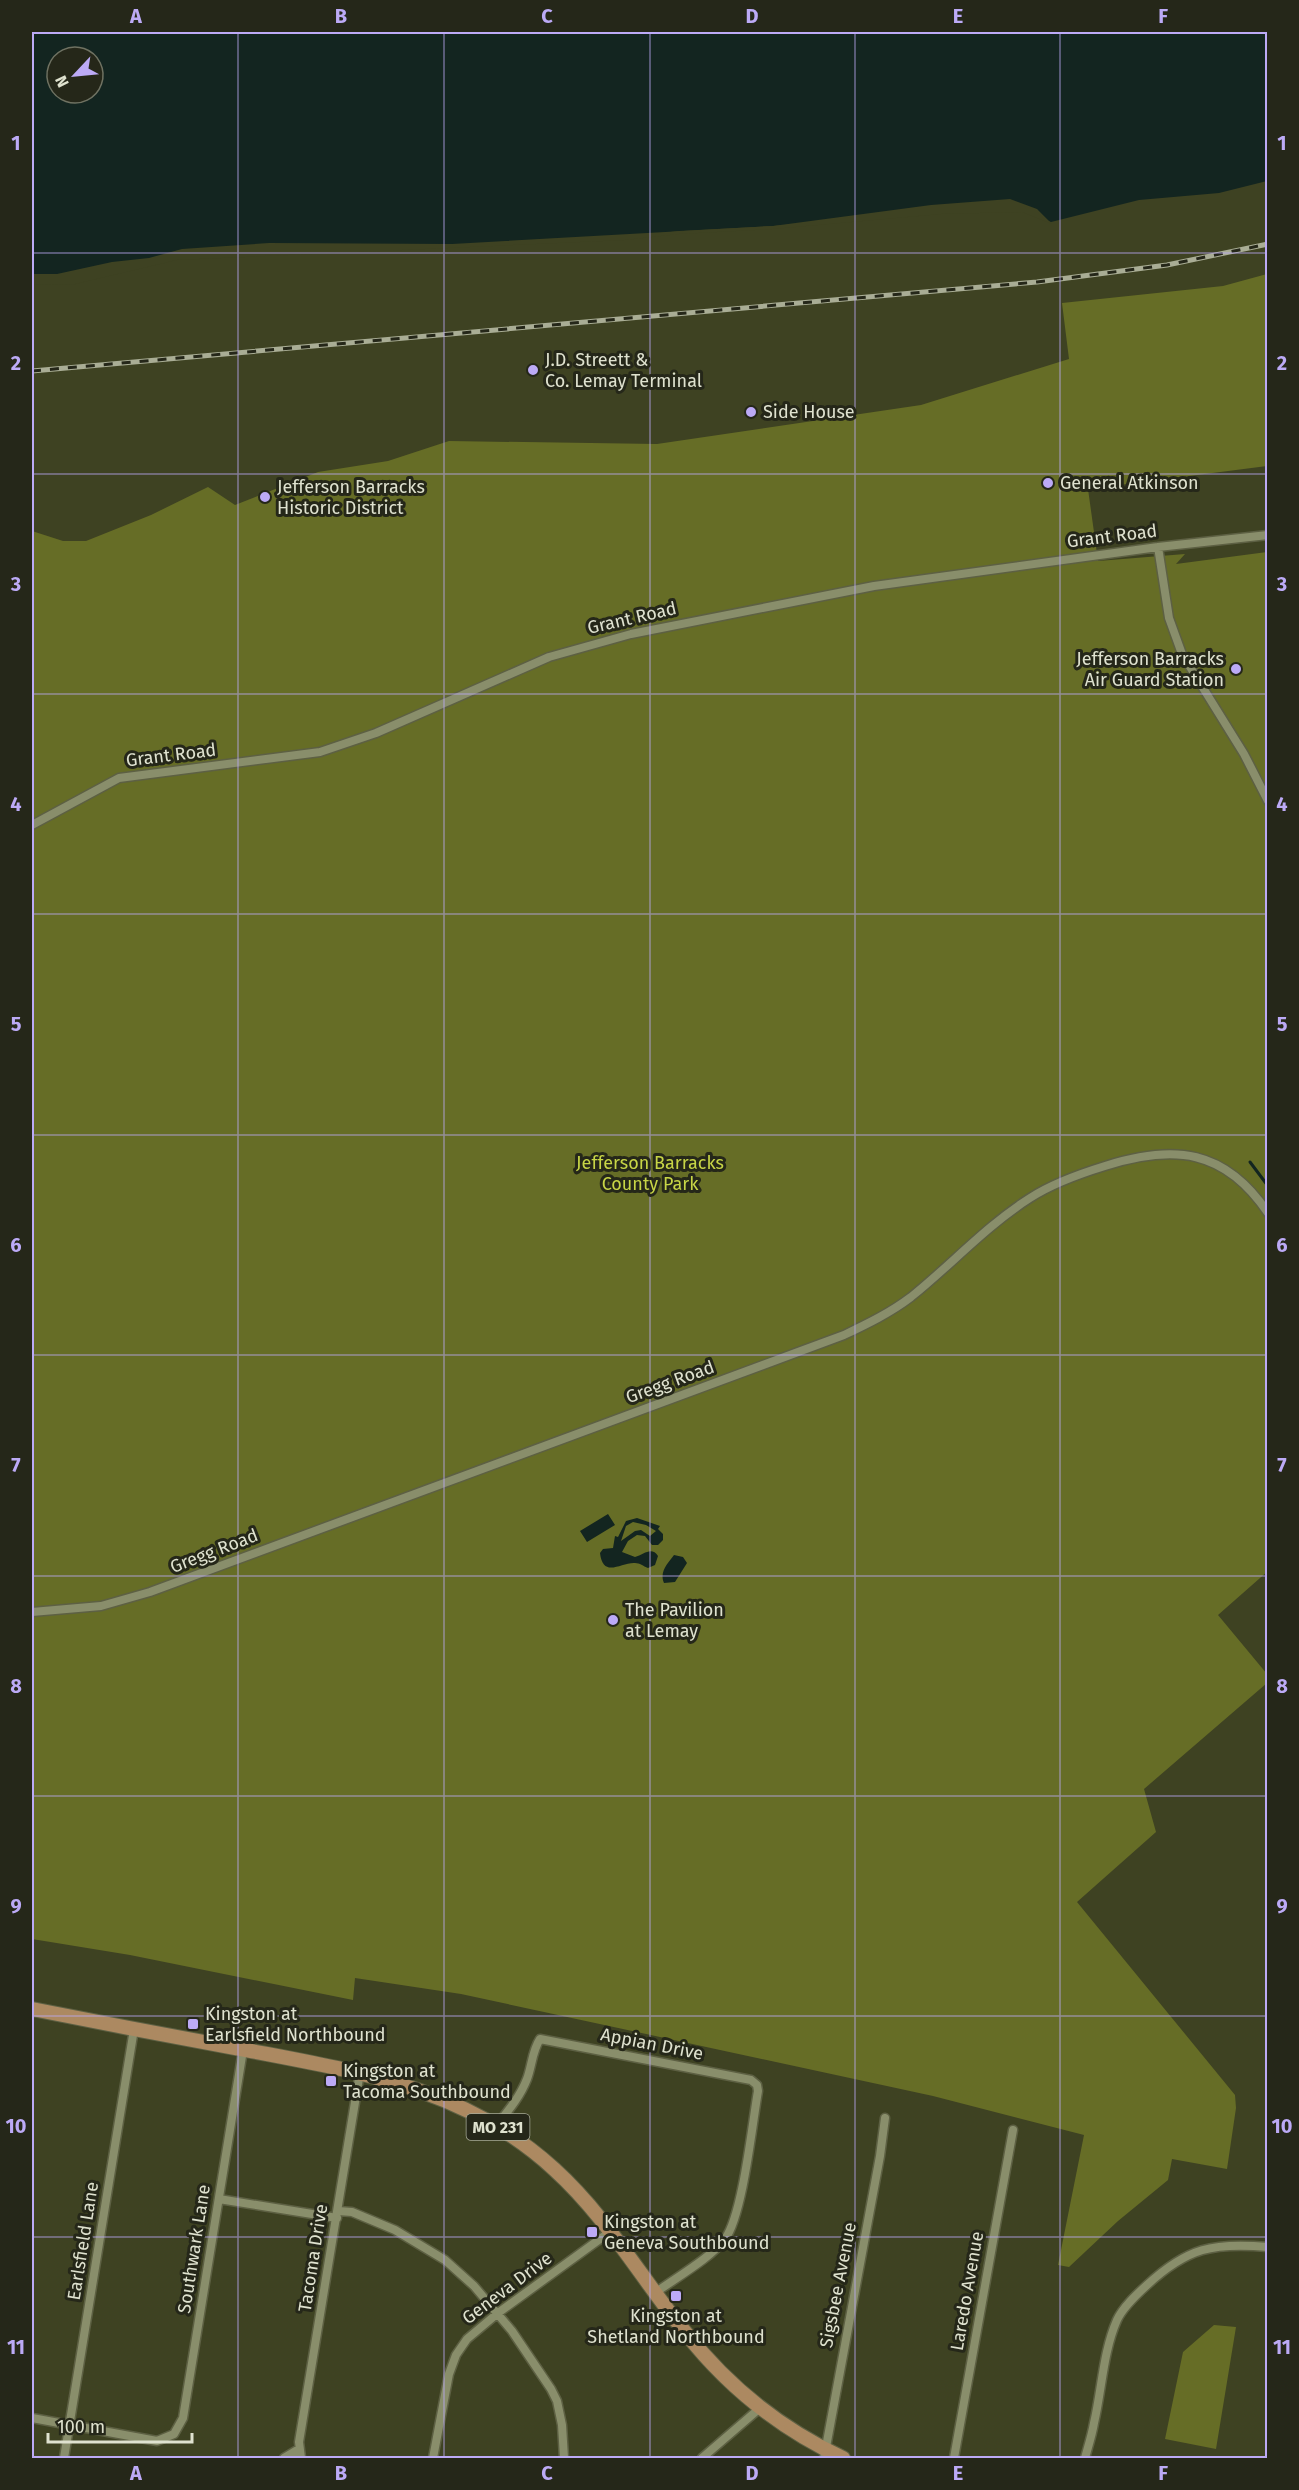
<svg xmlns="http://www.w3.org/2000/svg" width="1299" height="2490" viewBox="0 0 1299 2490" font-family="'Fira Sans',sans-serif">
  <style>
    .green { fill: #666d26 }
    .water { fill: #132520; fill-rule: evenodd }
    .pier { fill: #3e4222 }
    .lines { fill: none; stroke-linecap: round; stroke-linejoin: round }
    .stream { stroke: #132520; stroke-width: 3 }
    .minor-casing { stroke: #5d6043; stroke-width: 11 }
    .primary-casing { stroke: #5d6043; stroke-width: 16 }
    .minor { stroke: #898e6b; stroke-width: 8 }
    .primary { stroke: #ac8961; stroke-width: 14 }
    .rail-casing { stroke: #a9ad95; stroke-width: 5 }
    .rail { stroke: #252719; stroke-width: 3; stroke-dasharray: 9; stroke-linecap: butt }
    .grid { fill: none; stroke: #bcaaf6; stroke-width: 1.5; stroke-opacity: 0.55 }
    .poi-dot { fill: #bcaaf6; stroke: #252719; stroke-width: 2 }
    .labels { text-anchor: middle; stroke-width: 6; stroke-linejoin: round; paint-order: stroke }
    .shield { fill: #252719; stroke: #a7aa98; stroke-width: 1.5 }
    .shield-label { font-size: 16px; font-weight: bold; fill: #dfe2cf }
    .poi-label { font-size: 18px; fill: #dfe2cf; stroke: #252719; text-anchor: start }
    .street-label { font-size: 18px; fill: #dfe2cf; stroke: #252719 }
    .park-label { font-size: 18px; fill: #c7d546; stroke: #252719 }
    .neatline { fill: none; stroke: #bcaaf6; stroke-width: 2 }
    .grid-label { font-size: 20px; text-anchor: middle; font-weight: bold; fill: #bcaaf6 }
  </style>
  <rect width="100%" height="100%" fill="#3e4222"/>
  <path class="green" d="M1267,274V466L1088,489L1098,561L1185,554L1176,564L1267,552L1268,1571L1218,1615L1267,1674V1683L1144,1789L1156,1832L1077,1902L1235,2095L1236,2108L1227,2169L1172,2159L1168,2180L1118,2221L1069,2267L1058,2265L1084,2135L933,2096L461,1994L355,1978L353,2000L130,1955L32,1939V531L63,541H86L151,515L208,487L235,505L318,472L388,461L449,441L657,444L921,405L1069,359L1062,303L1223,286Z
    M1214,2325L1236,2327L1216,2449L1165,2439L1183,2352Z"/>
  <path class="water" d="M32,32H1267V181L1219,193L1139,200L1051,222L1022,209L941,211L773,226L679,231L625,237L177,257L32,281ZM57,57H93V93H57Z
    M608,1514L615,1525L587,1542L580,1531Z
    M637,1518L660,1526L658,1529L663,1534V1540L658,1545H652L645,1536L637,1535L628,1541L622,1552L635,1557C644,1554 652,1546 658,1556L655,1565L648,1568C643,1566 640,1563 635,1563C621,1562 603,1579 600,1553L603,1549L613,1548L615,1536L618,1537L626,1521ZM633,1522L646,1525L656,1531L650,1536L641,1530L635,1531L621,1541L626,1526Z
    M674,1555L683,1557L687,1563L675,1582L664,1583C659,1572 668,1563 674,1555Z"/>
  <path class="pier" d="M1010,199L1037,209L1052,224L1022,212L941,214L773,229L679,234L625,240L177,260L71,285L32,284V274H57L112,262L149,258L182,249L269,243L452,244L773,226L931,205Z"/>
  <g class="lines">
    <path class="stream" d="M1250,1162L1268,1186"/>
    <g class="minor-casing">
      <path id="minor" d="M1158,547L1169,618L1182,654L1244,754L1268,801
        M32,825L119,778L320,752L376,733L549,657L631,634L874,586L1158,547L1268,535
        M32,1612L101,1606L150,1592L844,1335C867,1324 890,1313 911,1297C951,1265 986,1226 1030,1198C1053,1183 1079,1174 1105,1166C1174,1144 1225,1149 1268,1213
        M496,2126C508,2111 520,2097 527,2079C532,2066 532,2051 540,2039L751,2080L757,2085L758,2091C752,2125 743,2214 725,2239C712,2257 674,2279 655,2293
        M219,2199L337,2218
        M338,2211L352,2212L395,2230L445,2260L474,2286L512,2331L551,2389L557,2401L562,2425L564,2458
        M32,2418L157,2441L174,2434L183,2418L243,2050
        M64,2458L134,2029
        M284,2458L299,2449
        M301,2458L299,2442L360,2072
        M433,2458L449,2374L456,2355L467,2339L498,2313L611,2231
        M702,2458L760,2408
        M824,2458L880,2156L885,2118
        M954,2458L1013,2130
        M1085,2458C1088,2447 1092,2435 1094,2423C1102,2389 1103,2352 1117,2320C1123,2307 1136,2295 1147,2285C1187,2248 1213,2242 1268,2247"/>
    </g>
    <g class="primary-casing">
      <path id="primary" d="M32,2009C103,2023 175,2037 246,2050C360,2072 466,2088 554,2169C607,2217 641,2278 685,2332C728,2387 781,2429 843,2458"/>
    </g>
    <use href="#minor" class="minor"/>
    <use href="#primary" class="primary"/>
    <g class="rail-casing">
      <path id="rail" d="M32,371L1037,282L1167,265L1268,244"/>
    </g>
    <use href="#rail" class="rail"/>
  </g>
  <path class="grid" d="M238,32V2458M444,32V2458M650,32V2458M855,32V2458M1060,32V2458M32,253H1268M32,474H1268M32,694H1268M32,914H1268M32,1135H1268M32,1355H1268M32,1576H1268M32,1796H1268M32,2016H1268M32,2237H1268"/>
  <g class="poi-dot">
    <circle cx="533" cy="370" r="6"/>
    <circle cx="751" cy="412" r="6"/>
    <circle cx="1048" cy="483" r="6"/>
    <circle cx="265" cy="497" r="6"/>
    <circle cx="1236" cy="669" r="6"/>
    <circle cx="613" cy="1620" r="6"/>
    <rect x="187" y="2018" width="12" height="12" rx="3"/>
    <rect x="325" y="2075" width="12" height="12" rx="3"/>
    <rect x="586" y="2226" width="12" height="12" rx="3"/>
    <rect x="670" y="2290" width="12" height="12" rx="3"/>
  </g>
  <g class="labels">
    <rect class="shield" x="466.5" y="2114" width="63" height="26" rx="4.5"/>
    <g class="shield-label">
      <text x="498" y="2133">MO 231</text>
    </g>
    <g class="poi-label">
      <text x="545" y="366">J.D. Streett &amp;<tspan x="545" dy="21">Co. Lemay Terminal</tspan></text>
      <text x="763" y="418">Side House</text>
      <text x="1060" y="489">General Atkinson</text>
      <text x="277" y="493">Jefferson Barracks<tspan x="277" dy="21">Historic District</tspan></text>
      <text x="1224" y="665" text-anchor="end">Jefferson Barracks<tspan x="1224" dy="21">Air Guard Station</tspan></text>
      <text x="625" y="1616">The Pavilion<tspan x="625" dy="21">at Lemay</tspan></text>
      <text x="205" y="2020">Kingston at<tspan x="205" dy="21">Earlsfield Northbound</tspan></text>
      <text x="343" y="2077">Kingston at<tspan x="343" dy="21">Tacoma Southbound</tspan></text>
      <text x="604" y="2228">Kingston at<tspan x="604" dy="21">Geneva Southbound</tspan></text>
      <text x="676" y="2322" text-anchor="middle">Kingston at<tspan x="676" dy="21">Shetland Northbound</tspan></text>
    </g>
    <g class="street-label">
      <text transform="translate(1112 536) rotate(-7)" y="6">Grant Road</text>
      <text transform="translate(632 618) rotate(-13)" y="6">Grant Road</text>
      <text transform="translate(171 755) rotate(-7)" y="6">Grant Road</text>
      <text transform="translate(670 1382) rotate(-20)" y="6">Gregg Road</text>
      <text transform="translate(214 1551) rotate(-21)" y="6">Gregg Road</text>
      <text transform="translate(652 2044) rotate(11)" y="6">Appian Drive</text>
      <text transform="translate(83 2241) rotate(-81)" y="6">Earlsfield Lane</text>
      <text transform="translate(194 2249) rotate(-81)" y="6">Southwark Lane</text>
      <text transform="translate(313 2258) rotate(-81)" y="6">Tacoma Drive</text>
      <text transform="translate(838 2285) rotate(-79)" y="6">Sigsbee Avenue</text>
      <text transform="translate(507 2288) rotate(-37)" y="6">Geneva Drive</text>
      <text transform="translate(967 2291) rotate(-80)" y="6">Laredo Avenue</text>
    </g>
    <g class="park-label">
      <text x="650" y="1169">Jefferson Barracks<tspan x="650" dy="21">County Park</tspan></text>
    </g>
  </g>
  <rect width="1299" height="2490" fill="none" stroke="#252719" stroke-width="66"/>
  <g transform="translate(75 75) rotate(244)"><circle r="28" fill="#252719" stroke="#6f7262" stroke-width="1.5"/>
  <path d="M0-4.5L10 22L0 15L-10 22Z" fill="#bcaaf6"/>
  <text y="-9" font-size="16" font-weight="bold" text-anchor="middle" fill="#dfe2cf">N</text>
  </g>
  <path d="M48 2433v9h144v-9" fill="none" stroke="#dfe2cf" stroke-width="3"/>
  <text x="57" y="2433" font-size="18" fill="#dfe2cf" stroke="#252719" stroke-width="4.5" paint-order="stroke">100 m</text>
  <rect x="33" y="33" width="1233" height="2424" class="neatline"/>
  <g class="grid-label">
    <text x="136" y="23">A</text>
    <text x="341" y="23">B</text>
    <text x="547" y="23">C</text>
    <text x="752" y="23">D</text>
    <text x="958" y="23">E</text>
    <text x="1163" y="23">F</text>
    <text x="16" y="150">1</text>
    <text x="1282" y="150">1</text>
    <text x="16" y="370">2</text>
    <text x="1282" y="370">2</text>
    <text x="16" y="591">3</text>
    <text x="1282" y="591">3</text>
    <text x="16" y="811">4</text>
    <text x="1282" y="811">4</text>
    <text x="16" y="1031">5</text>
    <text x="1282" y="1031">5</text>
    <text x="16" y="1252">6</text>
    <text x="1282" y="1252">6</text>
    <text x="16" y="1472">7</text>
    <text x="1282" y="1472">7</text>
    <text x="16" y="1693">8</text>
    <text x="1282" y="1693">8</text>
    <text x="16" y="1913">9</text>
    <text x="1282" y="1913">9</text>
    <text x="16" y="2133">10</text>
    <text x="1282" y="2133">10</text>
    <text x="16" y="2354">11</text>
    <text x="1282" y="2354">11</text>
    <text x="136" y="2480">A</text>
    <text x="341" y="2480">B</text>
    <text x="547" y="2480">C</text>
    <text x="752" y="2480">D</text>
    <text x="958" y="2480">E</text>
    <text x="1163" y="2480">F</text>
  </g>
</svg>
